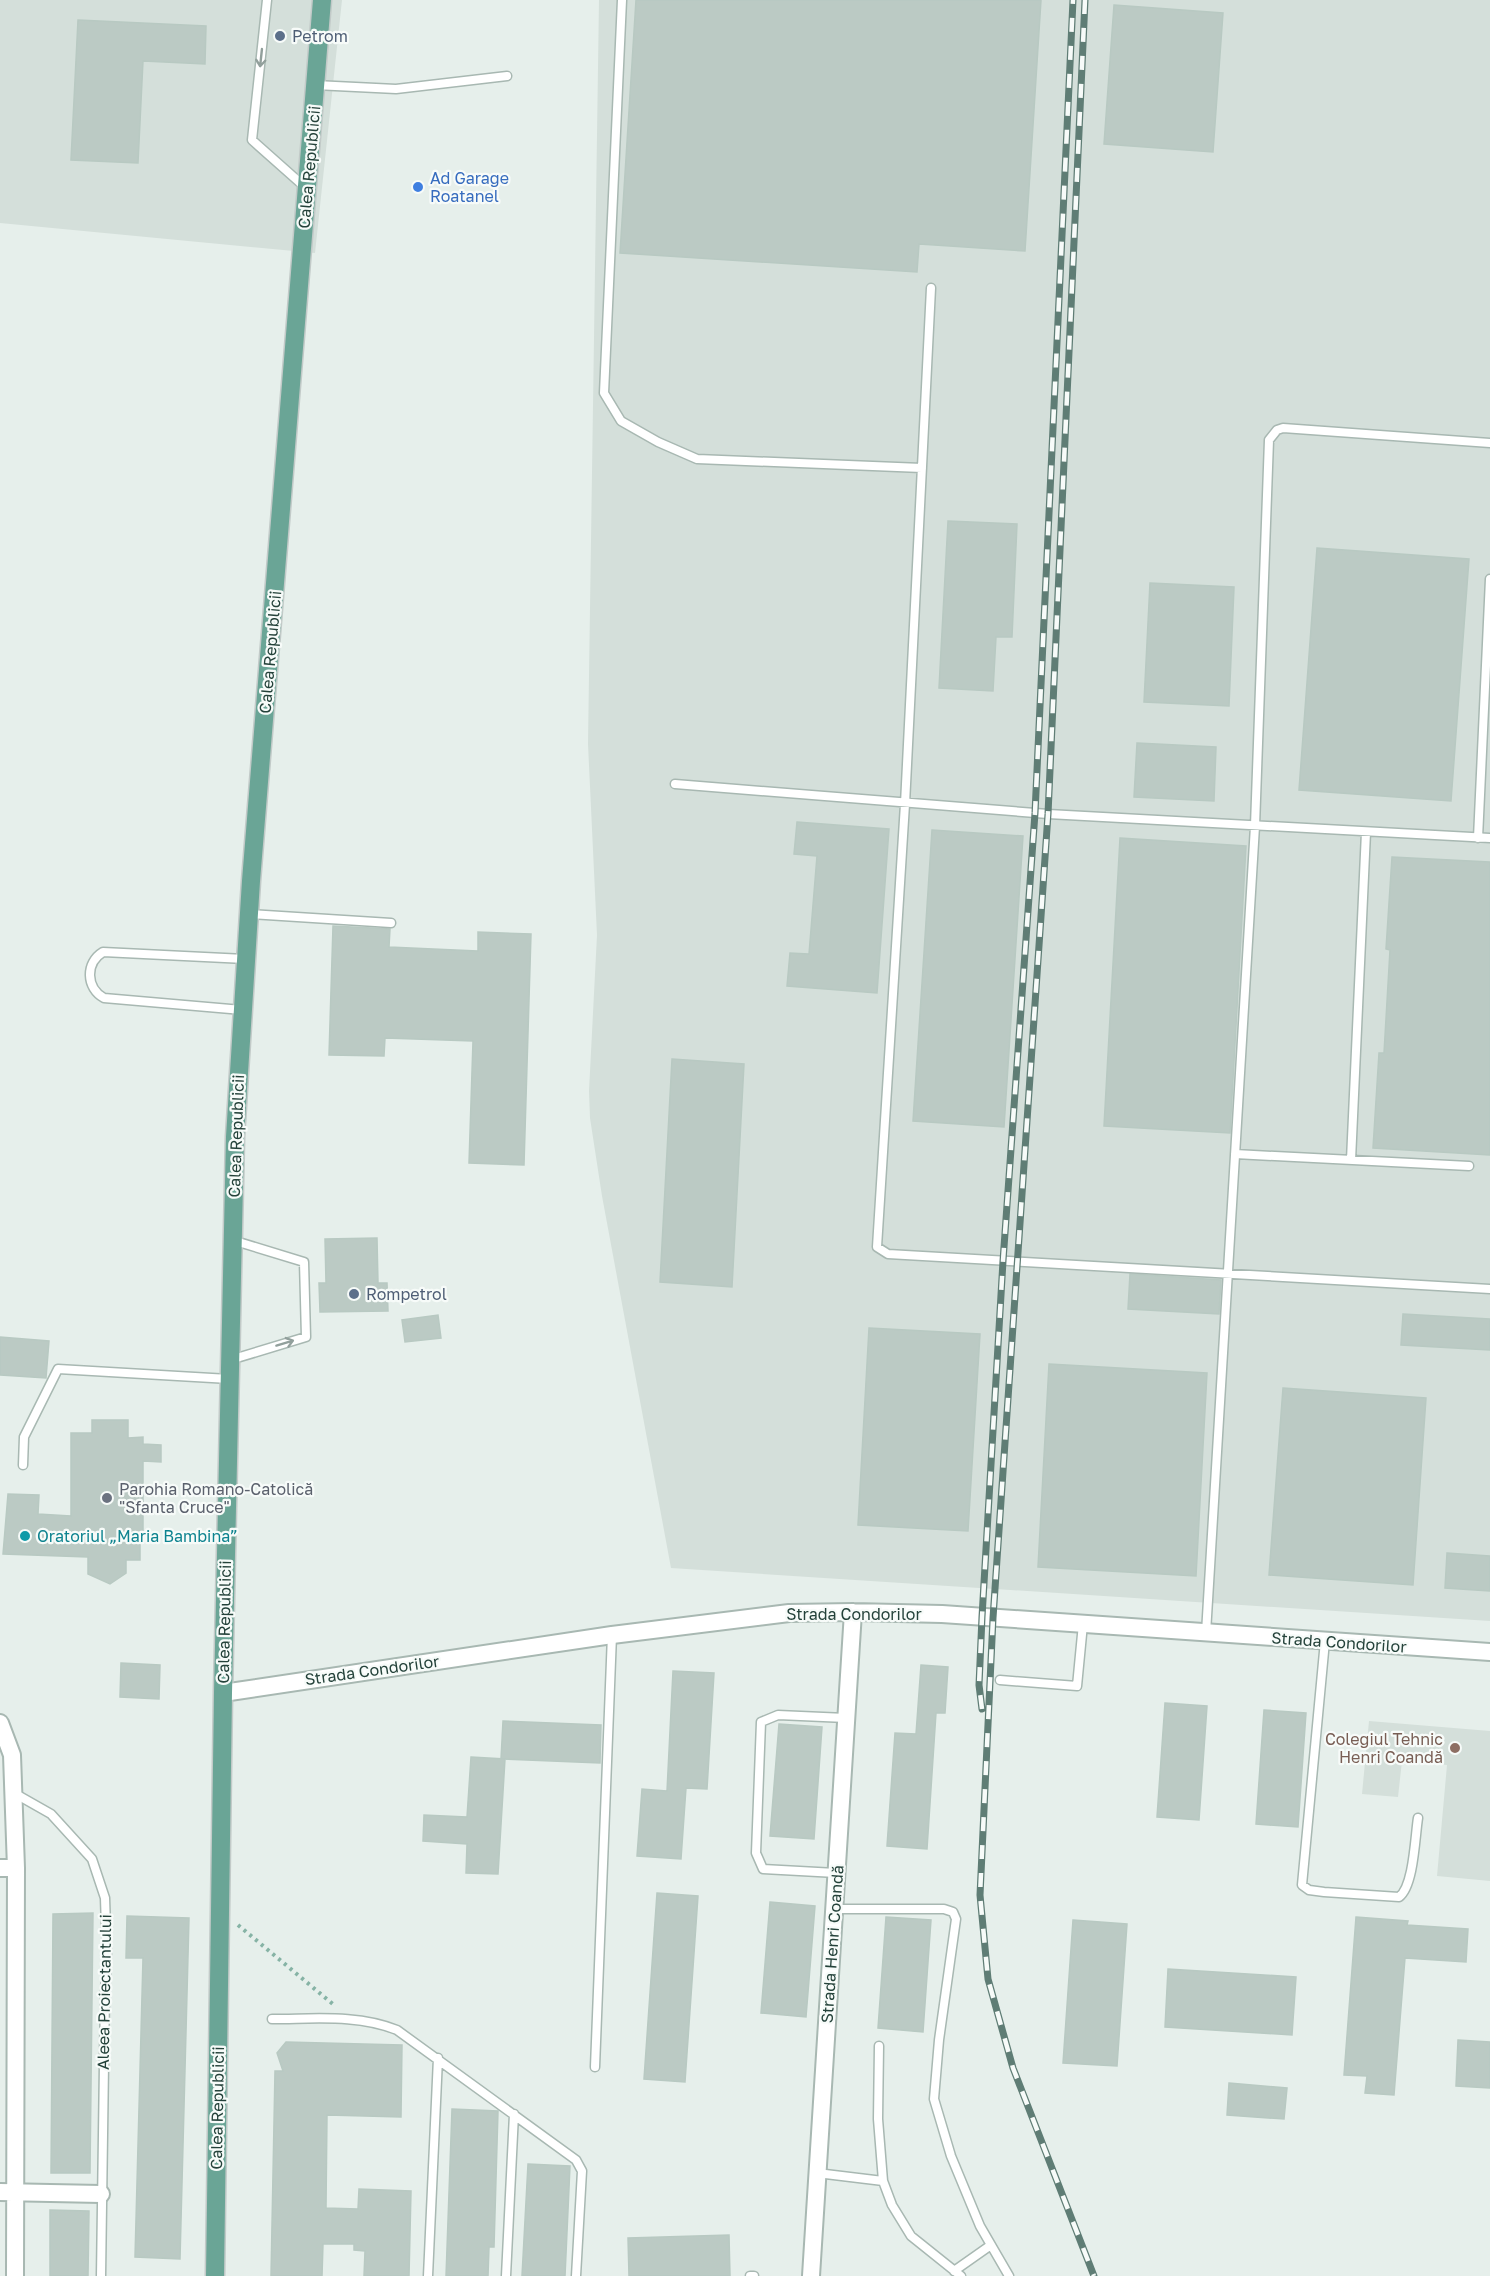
<svg xmlns="http://www.w3.org/2000/svg" width="1490" height="2276" viewBox="0 0 1490 2276" font-family="'Golos Text',sans-serif">
  <style>
    .built { fill: #d4dfda }
    .building { fill: #bbcac4; stroke: #b8c9c2; stroke-width: 1.5 }
    .lines { fill: none; stroke-linecap: round; stroke-linejoin: round }
    .service-casing { stroke: #a8b8b2; stroke-width: 11 }
    .minor-casing { stroke: #a8b8b2; stroke-width: 20 }
    .primary-casing { stroke: #c2cac8; stroke-width: 21 }
    .path { stroke: #86b3a5; stroke-width: 4; stroke-dasharray: 3 4.5; stroke-linecap: butt }
    .service { stroke: #fff; stroke-width: 8 }
    .minor { stroke: #fff; stroke-width: 16 }
    .primary { stroke: #6aa596; stroke-width: 18 }
    .rail-casing { stroke: #5f7d75; stroke-width: 7 }
    .rail { stroke: #f7fbf9; stroke-width: 4.5; stroke-dasharray: 14; stroke-linecap: butt }
    .oneway { stroke: #92a09c }
    .service-dot { fill: #5c6f8a; stroke: #f7fbf9; stroke-width: 2 }
    .shop-dot { fill: #3f7fe0; stroke: #f7fbf9; stroke-width: 2 }
    .worship-dot { fill: #6b7280; stroke: #f7fbf9; stroke-width: 2 }
    .culture-dot { fill: #0f9aa8; stroke: #f7fbf9; stroke-width: 2 }
    .education-dot { fill: #8d6e63; stroke: #f7fbf9; stroke-width: 2 }
    .labels { text-anchor: middle; stroke-width: 4.5; stroke-linejoin: round; paint-order: stroke }
    .service-label { font-size: 16px; fill: #4e5e75; stroke: #f7fbf9; text-anchor: start }
    .street-label { font-size: 16px; fill: #24423a; stroke: #f7fbf9 }
    .shop-label { font-size: 16px; fill: #366cbe; stroke: #f7fbf9; text-anchor: start }
    .worship-label { font-size: 16px; fill: #5b616d; stroke: #f7fbf9; text-anchor: start }
    .culture-label { font-size: 16px; fill: #0d838f; stroke: #f7fbf9; text-anchor: start }
    .education-label { font-size: 16px; fill: #785e54; stroke: #f7fbf9; text-anchor: end }
  </style>
  <rect width="100%" height="100%" fill="#e6efeb"/>
  <path class="built" d="M0,0H342L315,253L0,223Z
    M599,0H1490V1621L671,1568L602,1196L590,1118L589,1091L597,935L588,744Z
    M1369,1721L1490,1731V1881L1437,1876L1447,1765L1402,1761L1398,1797L1362,1794Z"/>
  <path class="building" d="M636,0H1041L1025,251L919,244L917,272L620,253Z
    M1114,5L1223,13L1213,152L1104,144Z
    M78,20L206,26L205,64L143,61L138,163L71,160Z
    M948,521L1017,524L1012,637H996L993,691L939,688Z
    M1317,548L1469,559L1451,801L1299,790Z
    M1150,583L1234,587L1229,706L1144,702Z
    M1137,743L1216,747L1214,801L1134,797Z
    M797,822L889,829L877,993L787,986L790,953L809,954L817,856L794,854Z
    M932,830L1023,836L1004,1127L913,1121Z
    M1120,838L1246,846L1230,1133L1104,1126Z
    M1392,857L1490,862V1155L1373,1148L1379,1053H1384L1390,950L1386,949Z
    M333,926L390,929L389,947L478,951V932L531,934L524,1165L469,1163L473,1041L385,1038L384,1056L329,1055Z
    M672,1059L744,1064L732,1287L660,1282Z
    M377,1238L378,1283H387L388,1311L320,1312L319,1283H326L325,1239Z
    M1130,1274L1221,1280L1219,1314L1128,1309Z
    M1403,1314L1490,1319V1350L1401,1345Z
    M438,1315L441,1338L405,1342L402,1320Z
    M869,1328L980,1334L968,1531L858,1525Z
    M0,1337L49,1341L46,1378L0,1375Z
    M1049,1364L1207,1373L1196,1576L1038,1567Z
    M1283,1388L1426,1398L1413,1585L1269,1575Z
    M92,1420H128V1438L143,1437V1444L161,1445V1462L143,1461V1536H140V1560H126V1573L110,1584L88,1574V1557L3,1554L8,1494L39,1495L38,1514L71,1516V1433H92Z
    M1447,1553L1490,1556V1591L1445,1588Z
    M121,1663L160,1665L159,1699L120,1697Z
    M921,1665L948,1667L945,1713H936L927,1849L887,1846L895,1733L916,1734Z
    M673,1671L714,1673L707,1789L686,1788L681,1859L637,1856L642,1789L667,1791Z
    M1165,1703L1207,1706L1199,1820L1157,1817Z
    M1264,1710L1306,1713L1298,1827L1256,1824Z
    M503,1721L601,1725L600,1763L501,1759Z
    M779,1724L822,1727L814,1839L770,1836Z
    M471,1757L505,1759L498,1874L466,1873L467,1844L423,1841L424,1815L467,1817Z
    M657,1893L698,1896L685,2082L644,2079Z
    M770,1902L815,1906L806,2017L761,2013Z
    M93,1913L90,2173H51L53,1914Z
    M127,1916L189,1918L180,2259L135,2257L143,1958H126Z
    M886,1917L931,1920L923,2032L878,2028Z
    M1356,1917L1408,1921L1407,1925L1468,1929L1466,1962L1405,1958L1394,2095L1365,2093L1367,2076L1344,2075Z
    M1073,1920L1127,1924L1117,2066L1063,2063Z
    M1168,1969L1296,1977L1292,2035L1165,2027Z
    M1458,2040L1490,2042V2088L1456,2086Z
    M286,2042L402,2045L401,2117L327,2115L326,2208L358,2209L359,2189L411,2191L409,2276H364L365,2251L354,2250V2244H323L322,2276H271L275,2071H283L277,2053Z
    M1229,2083L1287,2088L1284,2119L1227,2115Z
    M452,2109L498,2111L494,2247H489L488,2276H446Z
    M528,2164L570,2166L565,2276H522Z
    M50,2210L89,2211L88,2276H50Z
    M729,2235L730,2276H629L628,2238Z"/>
  <g class="lines">
    <g class="service-casing">
      <path id="service" d="M267,0L252,140L306,188
        M622,0L604,393L621,421L658,442L697,459L922,468
        M315,85L396,89L507,76
        M931,288L905,804L877,1247L888,1254L1490,1289
        M675,784L1048,814L1490,838
        M1478,838L1490,579
        M249,914L391,923
        M242,1010L104,998C86,988 85,963 103,952L245,959
        M1235,1154L1469,1166
        M1351,1160L1366,832
        M230,1360L306,1337L304,1262L232,1240
        M23,1465L24,1437L58,1369L229,1379
        M1206,1633L1255,826L1269,440L1277,430L1283,428L1490,443
        M1325,1641L1302,1885L1309,1890L1324,1892L1399,1897C1414,1886 1415,1836 1418,1818
        M1000,1680L1077,1686L1083,1624
        M14,1793L51,1814L92,1859L105,1898L107,1957L105,1993L101,2276
        M836,1873L763,1869L756,1853L761,1722L778,1715L846,1718
        M834,1909H944L953,1912L956,1919L939,2040L934,2099L951,2156L980,2226L1009,2276
        M272,2019C314,2019 358,2014 397,2030L576,2160L582,2171L576,2276
        M879,2046L878,2119L883,2181
        M595,2067L612,1635
        M817,2173L883,2181L892,2205L911,2236L961,2276
        M954,2271L991,2245
        M428,2276L438,2058
        M506,2276L514,2114
        M750,2276H754"/>
    </g>
    <g class="minor-casing">
      <path id="minor" d="M223,1693L612,1635L789,1613L853,1612L942,1614L1490,1652
        M0,1723L12,1755L16,1868L15,2276
        M0,1868H16
        M0,2192L101,2194
        M811,2276L853,1612"/>
    </g>
    <g class="primary-casing">
      <path id="primary" d="M215,2276L223,1693L235,1137L251,881L322,0"/>
    </g>
    <path class="path" d="M238,1925L334,2005"/>
    <use href="#service" class="service"/>
    <use href="#minor" class="minor"/>
    <use href="#primary" class="primary"/>
    <g class="rail-casing">
      <path id="rail" d="M1085,0L1048,814L993,1618L980,1895L988,1979L1013,2068L1094,2276
        M982,1709L979,1685L982,1617L1003,1261L1035,813L1073,0"/>
    </g>
    <use href="#rail" class="rail"/>
  </g>
  <defs><path id="oneway-shaft" d="M-6 0H5M1.5-3L5.5 0L1.5 3" fill="none" stroke-width="1.6" stroke-linecap="round" stroke-linejoin="round" transform="scale(1.5)"/></defs>
  <g class="oneway">
    <use href="#oneway-shaft" transform="translate(261 58) rotate(96)"/>
    <use href="#oneway-shaft" transform="translate(285 1343) rotate(-17)"/>
  </g>
  <g class="service-dot">
    <circle cx="280" cy="36" r="6"/>
    <circle cx="354" cy="1294" r="6"/>
  </g>
  <circle class="shop-dot" cx="418" cy="187" r="6"/>
  <circle class="worship-dot" cx="107" cy="1498" r="6"/>
  <circle class="culture-dot" cx="25" cy="1536" r="6"/>
  <circle class="education-dot" cx="1455" cy="1748" r="6"/>
  <g class="labels">
    <g class="service-label">
      <text x="292" y="42">Petrom</text>
      <text x="366" y="1300">Rompetrol</text>
    </g>
    <g class="street-label">
      <text transform="translate(309 167) rotate(-85)" y="6">Calea Republicii</text>
      <text transform="translate(270 652) rotate(-85)" y="6">Calea Republicii</text>
      <text transform="translate(236 1136) rotate(-88)" y="6">Calea Republicii</text>
      <text x="854" y="1620">Strada Condorilor</text>
      <text transform="translate(224 1622) rotate(-89)" y="6">Calea Republicii</text>
      <text transform="translate(1339 1642) rotate(4)" y="6">Strada Condorilor</text>
      <text transform="translate(372 1670) rotate(-8)" y="6">Strada Condorilor</text>
      <text transform="translate(832 1944) rotate(-86)" y="6">Strada Henri Coandă</text>
      <text transform="translate(104 1992) rotate(-89)" y="6">Aleea Proiectantului</text>
      <text transform="translate(217 2108) rotate(-89)" y="6">Calea Republicii</text>
    </g>
    <g class="shop-label">
      <text x="430" y="184">Ad Garage<tspan x="430" dy="18">Roatanel</tspan></text>
    </g>
    <g class="worship-label">
      <text x="119" y="1495">Parohia Romano-Catolică<tspan x="119" dy="18">"Sfanta Cruce"</tspan></text>
    </g>
    <g class="culture-label">
      <text x="37" y="1542">Oratoriul „Maria Bambina”</text>
    </g>
    <g class="education-label">
      <text x="1443" y="1745">Colegiul Tehnic<tspan x="1443" dy="18">Henri Coandă</tspan></text>
    </g>
  </g>
</svg>
